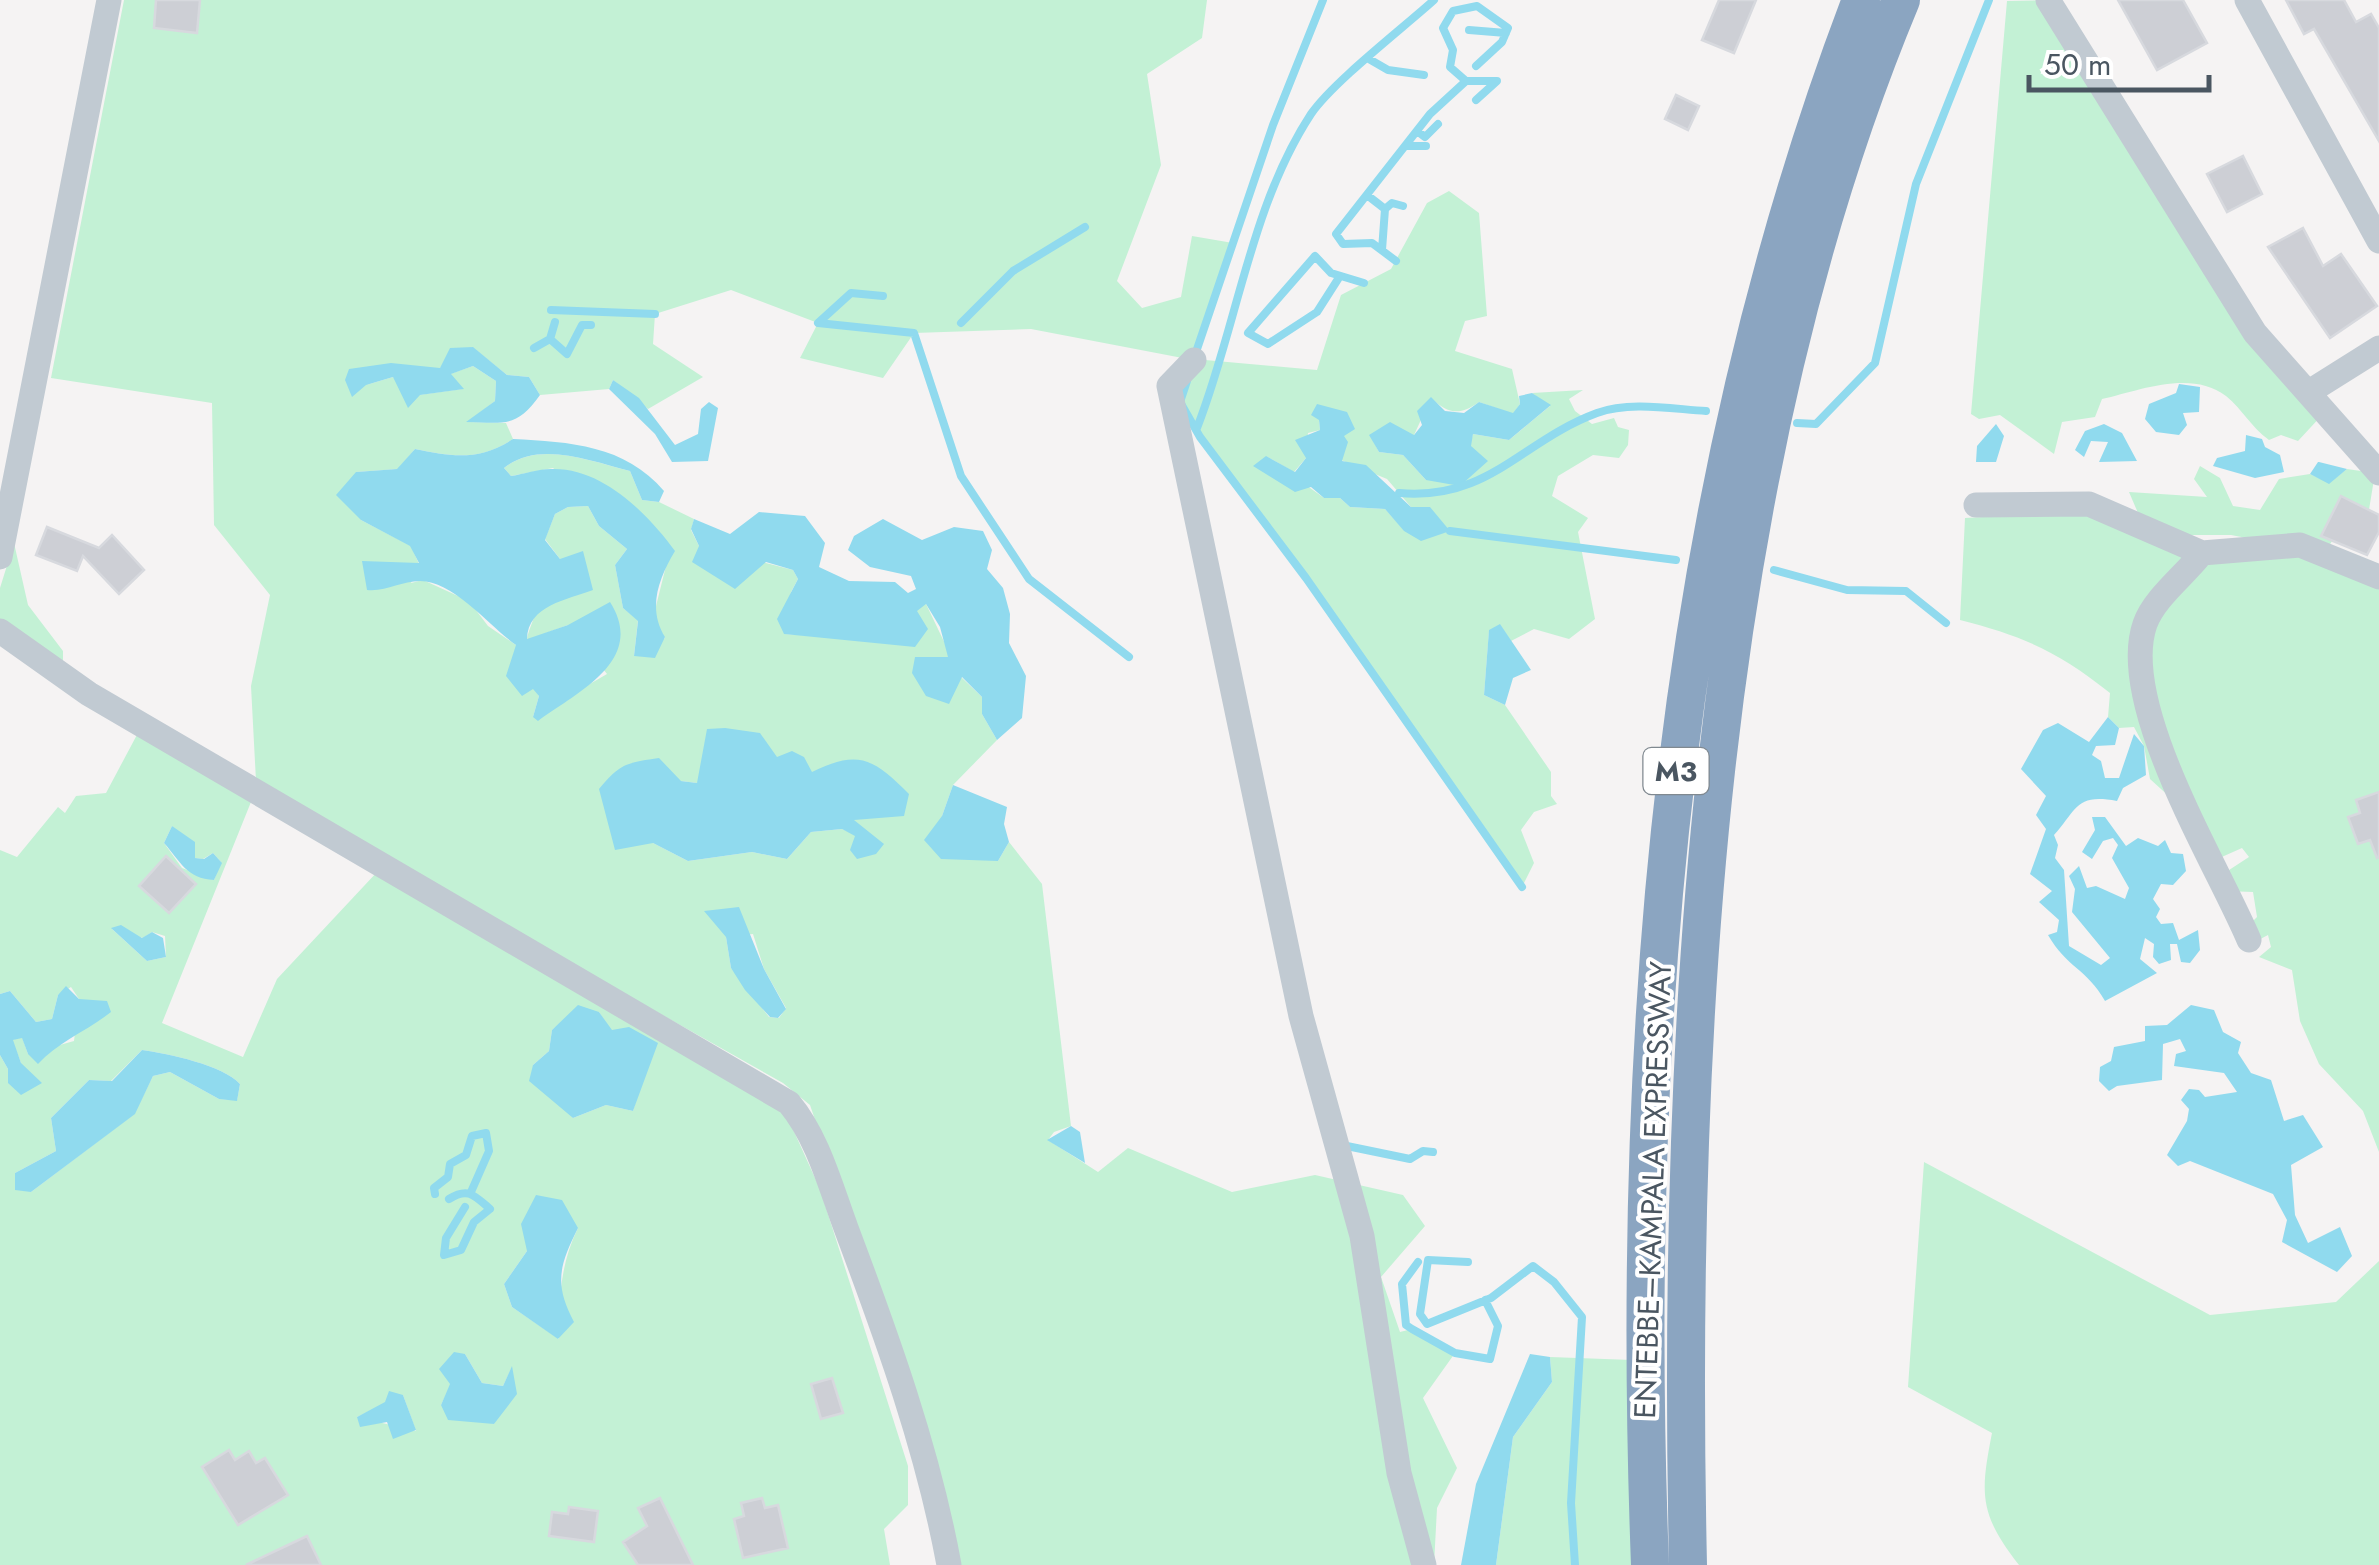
<svg xmlns="http://www.w3.org/2000/svg" width="2379" height="1565" viewBox="0 0 2379 1565" font-family="Jost,sans-serif">
  <style>
    .green { fill: #c3f1d5; fill-rule: evenodd }
    .water { fill: #90daee }
    .lines { fill: none; stroke-linecap: round; stroke-linejoin: round }
    .stream { stroke: #90daee; stroke-width: 8 }
    .building { fill: #cdcfd5; stroke: #d7d9de; stroke-width: 2.5 }
    .minor { stroke: #c1cad2; stroke-width: 25 }
    .highway { stroke: #8ba5c1; stroke-width: 38 }
    .labels { text-anchor: middle; stroke-width: 8; stroke-linejoin: round; paint-order: stroke }
    .shield { fill: #fff; stroke: #808990; stroke-width: 2.5 }
    .shield-label { font-size: 28px; font-weight: bold; fill: #4a5661 }
    .street-label { font-size: 30px; fill: #4a5661; stroke: #fff }
  </style>
  <rect width="100%" height="100%" fill="#f5f3f3"/>
  <path class="green" d="M124,0H1207L1202,38L1147,74L1161,165L1117,281L1142,308L1181,297L1192,236L1233,243L1194,359L1317,370L1341,295L1391,269L1427,203L1449,191L1479,213L1487,316L1465,321L1455,351L1512,369L1520,404L1513,414L1479,402C1460,416 1448,414 1431,398L1414,435H1370L1379,452L1403,455L1426,480L1470,445L1473,434L1509,440L1550,406L1532,393L1583,390L1569,399L1575,411L1592,424L1614,418L1618,427L1629,430L1628,445L1619,458L1593,455L1558,476L1552,496L1588,518L1578,532L1595,619L1569,639L1534,629L1511,641L1500,625L1489,631L1484,695L1505,705L1551,772V796L1557,804L1534,812L1521,830L1534,863L1522,887L1306,578L1200,437L1180,402L1193,360L1031,329L914,333L883,378L800,358L818,323L731,290L655,314L653,344L703,377L648,409L613,380L609,389L540,395L529,377L507,375L472,347L440,368H413L366,385L393,377L419,395L462,389L450,374L473,366L496,381L495,401L468,422L506,423L513,439C480,461 453,457 415,449L398,469L356,472L361,520L411,546L419,564L411,583L423,580L469,601L488,626L516,645L539,696L533,717L607,674L568,625L527,640C527,628 554,576 560,559L545,539L555,514L568,507L588,506L599,526L627,549L615,565L623,608L638,620L634,656L665,638L653,618L666,566L553,468L511,476L504,468C540,440 589,461 630,471L642,500L659,502L694,519L691,530L699,546L793,570L798,579L791,592L785,634L831,637L926,604L961,677L982,697V714L997,740L953,785L942,816L998,861L1009,842L1042,884L1071,1126L1054,1132L1048,1140L1098,1172L1128,1148L1232,1192L1315,1175L1403,1195L1425,1226L1381,1277L1400,1332L1412,1329L1455,1353L1423,1398L1457,1468L1437,1508L1434,1565H952L879,1307L810,1105L783,1083L483,914L787,1116L820,1189L908,1466V1505L884,1529L890,1565H0V1055L8,1069L21,1063L12,1040L22,1037L28,1054L74,1041L79,999L71,987L58,995L52,1019L36,1022L10,991L0,994V850L17,857L58,807L65,813L76,796L106,793L139,731L253,797L162,1023L243,1057L277,979L378,871L256,781L251,686L270,595L214,525L212,403L51,378ZM1319,420L1341,460L1387,479L1411,507L1405,531L1385,509L1350,507L1340,498H1324L1266,456L1294,472L1306,458L1308,433L1320,430ZM778,758L812,773L863,831L856,835L842,829L811,832L787,859L752,852L688,861L653,843L681,781L697,783L702,776ZM172,826L195,858L203,859L213,853L221,862L214,880L182,868L164,843ZM112,929L143,938L152,932L165,936L166,957L147,961ZM753,934L764,969L786,1008L779,1018L769,1017L731,968L726,937ZM599,1012L642,1080L633,1111L606,1105L573,1118L533,1065L549,1051L552,1030L564,1020ZM142,1050C169,1054 223,1065 240,1084L237,1100L219,1099L170,1072L153,1076L134,1114L31,1192L15,1173L56,1151L51,1118L89,1080L111,1081ZM578,1228C560,1264 559,1300 559,1339L512,1307L504,1284L527,1251ZM465,1354L482,1383L503,1386L512,1367L494,1424L441,1405ZM403,1395L416,1431L357,1417Z
    M2058,0L2290,375L2323,414L2298,441L2281,435L2269,440C2250,426 2243,410 2226,396C2191,369 2138,391 2102,399L2095,417L2062,422L2054,454L2000,415L1979,419L1971,414L2007,1Z
    M2200,466L2220,478L2233,506L2260,510L2279,479L2310,474L2329,483L2347,469L2375,473L2368,516L2341,528L2324,553L2231,535H2178L2141,520L2129,492L2207,497L2194,479Z
    M2091,511L2204,562L2298,554L2379,579V1152L2363,1111L2319,1064L2300,1021L2292,970L2259,957L2271,947L2268,935L2249,945V925L2257,917L2253,892L2226,891V872L2249,857L2242,848L2215,860L2172,799L2150,779L2144,746L2134,727L2119,728L2108,717L2110,693C2059,652 2023,636 1960,620L1965,518Z
    M14,543L28,605L63,651V667L50,665L0,619V588Z
    M1924,1162L2210,1315L2336,1302L2379,1261V1565H2019C1979,1514 1980,1494 1992,1433L1908,1387Z
    M1550,1357L1632,1360L1633,1565H1496L1513,1437L1552,1382Z"/>
  <path class="water" d="M473,347L507,375L529,377L540,395C517,428 504,423 466,422L495,401L496,381L473,366L451,374L464,389L420,395L408,408L393,377L366,385L352,397L345,380L349,369L391,363L440,368L450,348Z
    M613,380L639,398L675,445L698,434L701,409L709,402L718,408L708,461L672,462L655,434L609,389Z
    M2179,384L2200,387L2199,412L2183,413L2187,425L2179,435L2156,432L2145,419L2149,404L2176,393Z
    M1532,393L1551,405L1509,440L1473,434L1471,446L1488,461L1460,486L1426,480L1403,455L1379,452L1369,435L1390,422L1414,435L1422,425L1417,411L1431,397L1445,411L1464,413L1479,402L1513,413L1520,404L1519,396Z
    M1317,404L1347,412L1355,429L1344,436L1348,442L1342,461L1366,465L1411,507H1430L1450,531L1421,541L1404,531L1385,509L1350,507L1340,498H1324L1311,487L1295,492L1253,466L1266,456L1295,472L1306,458L1295,440L1320,430L1319,420L1311,415Z
    M1996,424L2004,436L1996,462H1976L1977,446Z
    M2104,424L2122,433L2137,461L2099,462L2108,442L2091,441L2084,457L2075,450L2085,431Z
    M2246,435L2262,439L2265,447L2280,455L2284,472L2255,478L2213,466L2217,458L2245,451Z
    M513,439C570,442 625,445 664,491L659,502L642,500L630,471C590,461 539,440 504,468L511,476C524,474 538,469 551,469C602,467 648,514 675,551C659,578 647,608 665,637L655,658L634,656L638,621L623,608L615,565L627,549L599,526L588,506L568,507L555,514L545,540L560,559L583,551L593,590C567,600 528,605 527,639L568,625L610,602C647,660 578,692 538,721L533,717L539,696L533,689L522,696L506,676L516,645C490,627 454,581 420,581C401,581 386,592 367,590L362,561L419,563L410,546L361,520L336,495L356,472L397,469L415,449C453,457 479,461 513,439Z
    M2318,462H2319L2347,469L2329,484L2310,474Z
    M759,512L805,516L825,543L819,567L849,581L895,582L908,593L916,589L911,576L870,567L848,550L854,536L883,519L922,540L954,527L983,531L992,550L987,569L1003,588L1010,614L1009,643L1026,676L1022,718L997,740L982,714V697L962,677L949,704L926,696L912,673L915,657H948L940,627L926,604L917,611L928,629L915,647L784,634L777,619L798,579L793,570L766,562L735,589L692,562L699,546L691,529L694,519L730,534Z
    M1500,624L1531,670L1513,678L1505,705L1484,695L1489,630Z
    M2108,717L2119,728L2115,745L2096,746L2092,755L2101,761L2105,778H2119L2134,734L2144,746L2146,775L2123,788L2117,801C2075,793 2077,810 2054,835L2058,845L2055,858L2064,870L2069,946L2101,965L2110,958L2072,912L2075,889L2069,876L2079,866L2087,888L2096,886L2125,899L2129,888L2112,858L2118,845L2113,838L2103,841L2092,859L2082,852L2095,830L2092,817H2105L2126,846L2138,838L2158,846L2165,840L2171,853L2183,854L2186,871L2173,885L2161,884L2153,899L2160,909L2156,917L2161,924L2173,923L2179,940L2198,930L2200,950L2190,963L2181,962L2177,944H2170L2171,960L2159,964L2153,957L2154,944L2145,938L2140,959L2157,973L2105,1001C2086,968 2067,968 2048,935L2057,932L2059,920L2039,902L2052,891L2030,874L2046,829L2036,815L2046,796L2021,769L2043,730L2058,723L2089,742Z
    M725,728L760,733L777,757L792,751L804,757L812,772C859,749 874,759 909,794L904,816L854,820L884,844L876,854L857,859L850,850L855,836L842,829L811,832L787,859L752,852L688,861L653,843L615,850L599,789C621,763 626,763 659,758L681,781L697,783L707,729Z
    M953,785L1007,807L1004,824L1009,842L998,861L941,859L924,840L942,816Z
    M172,826L195,842V858L204,859L213,853L222,863L214,880C187,879 180,861 164,843Z
    M739,907L764,969L786,1009L778,1018L770,1017L745,990L731,968L726,937L704,911Z
    M121,925L142,938L152,932L163,938L166,957L147,961L111,928Z
    M66,986L79,999L107,1001L111,1012C87,1031 58,1042 38,1064L28,1054L22,1038L13,1040L21,1063L42,1083L21,1095L8,1083V1069L0,1055V994L10,991L36,1022L52,1019L58,995Z
    M578,1005L599,1012L612,1030L629,1027L658,1043L633,1111L606,1105L573,1118L529,1081L533,1065L549,1051L552,1030Z
    M2191,1005L2214,1010L2223,1032L2241,1042L2238,1053L2251,1073L2271,1080L2284,1121L2303,1115L2323,1147L2291,1165L2295,1215L2308,1243L2340,1227L2352,1256L2337,1272L2282,1242L2287,1220L2273,1194L2190,1161L2178,1166L2167,1155L2187,1121L2189,1109L2181,1100L2189,1089L2199,1090L2205,1097L2237,1092L2224,1073L2174,1066L2176,1054L2186,1051L2180,1039L2163,1044L2162,1080L2117,1086L2109,1091L2099,1081L2100,1067L2111,1061L2114,1047L2145,1041V1026L2167,1025Z
    M142,1050C169,1054 223,1065 240,1084L237,1101L219,1099L170,1072L153,1076L135,1114L31,1192L15,1190V1173L56,1151L51,1118L89,1080L112,1081Z
    M1071,1126L1080,1132L1085,1163L1047,1140Z
    M536,1195L562,1200L578,1228C559,1266 554,1284 574,1322L558,1339L512,1307L504,1284L527,1251L521,1224Z
    M454,1352L465,1354L482,1383L503,1386L512,1366L517,1394L494,1424L448,1420L441,1405L450,1384L439,1369Z
    M1530,1354L1550,1357L1552,1382L1513,1437L1496,1565H1461L1476,1484Z
    M389,1391L403,1395L416,1430L393,1439L387,1422L360,1427L357,1417L385,1402Z"/>
  <g class="lines">
    <path class="stream" d="M1469,30L1506,33
      M1369,59L1388,70L1424,75
      M1466,81H1497L1476,100
      M1417,131L1425,137L1438,124
      M1406,146H1426
      M1367,195L1385,209L1392,203L1403,206
      M1382,250L1385,209
      M1396,261L1372,243L1343,244L1336,234L1430,114L1466,81L1450,67L1453,50L1443,28L1453,11L1477,6L1508,28L1502,42L1476,66
      M1340,276L1317,312L1268,344L1248,333L1315,256L1331,273L1364,283
      M883,296L851,293L818,323L914,333L961,476L1029,579L1129,657
      M551,310L655,314
      M555,322L550,339L567,354L582,325H591
      M961,323L1013,271L1085,227
      M534,348L550,339
      M1194,358L1273,125L1323,0
      M1187,381L1180,402L1200,437L1306,578L1522,887
      M1797,423L1816,424L1875,363L1916,184L1989,0
      M1197,428C1237,326 1250,207 1311,114C1333,82 1403,28 1434,0
      M1399,493C1489,501 1521,441 1597,413C1630,401 1672,409 1706,411
      M1450,531L1676,560
      M1774,570L1847,590L1906,591L1946,623
      M1342,1145L1410,1159L1423,1151L1433,1152
      M435,1194L434,1188L448,1177L450,1164L466,1155L472,1136L486,1133L489,1151L471,1192
      M449,1199C468,1187 474,1195 490,1209L474,1222L461,1250L444,1255L446,1238L465,1207
      M1418,1262L1402,1284L1406,1325L1412,1329L1455,1353L1490,1359L1498,1326L1485,1300
      M1468,1262L1428,1260L1420,1314L1427,1324L1491,1298L1533,1266L1554,1282L1582,1317L1571,1503L1575,1565"/>
  </g>
  <path class="building" d="M156,0H200L197,33L154,28Z
    M1719,0H1756L1734,53L1702,40Z
    M2118,0H2183L2207,43L2157,70Z
    M2286,0H2344L2356,22L2371,14L2379,28V141L2314,29L2304,34Z
    M1676,95L1699,106L1688,130L1665,119Z
    M2243,156L2262,194L2227,212L2207,174Z
    M2303,228L2323,266L2341,254L2377,306L2330,338L2268,247Z
    M2341,496L2379,515V532L2367,555L2321,536Z
    M47,527L99,548L112,535L144,570L119,594L83,556L77,571L36,555Z
    M2379,792V857L2377,858L2370,840L2358,844L2348,817L2360,813L2356,800Z
    M166,856L196,884L169,913L139,886Z
    M832,1378L843,1413L821,1419L811,1384Z
    M229,1450L235,1460L249,1451L256,1463L265,1458L288,1495L238,1525L202,1467Z
    M660,1498L693,1565H638L623,1542L647,1526L638,1508Z
    M762,1498L765,1508L778,1505L788,1548L743,1558L734,1519L744,1516L741,1503Z
    M569,1507L598,1511L594,1542L549,1536L552,1512L568,1514Z
    M307,1536L321,1565H246Z"/>
  <g class="lines">
    <path class="minor" d="M2048,0L2255,333L2379,473
      M2247,0L2379,241
      M1194,360L1169,386L1301,1016L1362,1236L1399,1473L1424,1565
      M2309,392L2379,348
      M1976,505L2089,504L2202,553L2300,545L2379,577
      M2202,553C2186,574 2154,598 2145,624C2117,704 2217,864 2249,940
      M0,557L109,0
      M0,631L89,694L789,1103C818,1138 830,1185 846,1228C887,1337 928,1450 949,1565"/>
    <path class="highway" d="M1650,1565C1630,1036 1671,498 1861,0
      M1688,1565C1677,1056 1703,475 1901,0"/>
  </g>
  <g class="labels">
    <rect class="shield" x="1643.5" y="748" width="65" height="46" rx="8"/>
    <g class="shield-label">
      <text x="1676" y="781">M3</text>
    </g>
    <g class="street-label">
      <text transform="translate(1653 1190) rotate(-88)" y="10">ENTEBBE–KAMPALA EXPRESSWAY</text>
    </g>
  </g>
  <path d="M2029 75v15h180v-15" fill="none" stroke="#4a5661" stroke-width="5"/>
  <text x="2044" y="75" font-size="30" fill="#4a5661" stroke="#ffffff" stroke-width="8" paint-order="stroke">50 m</text>
</svg>
